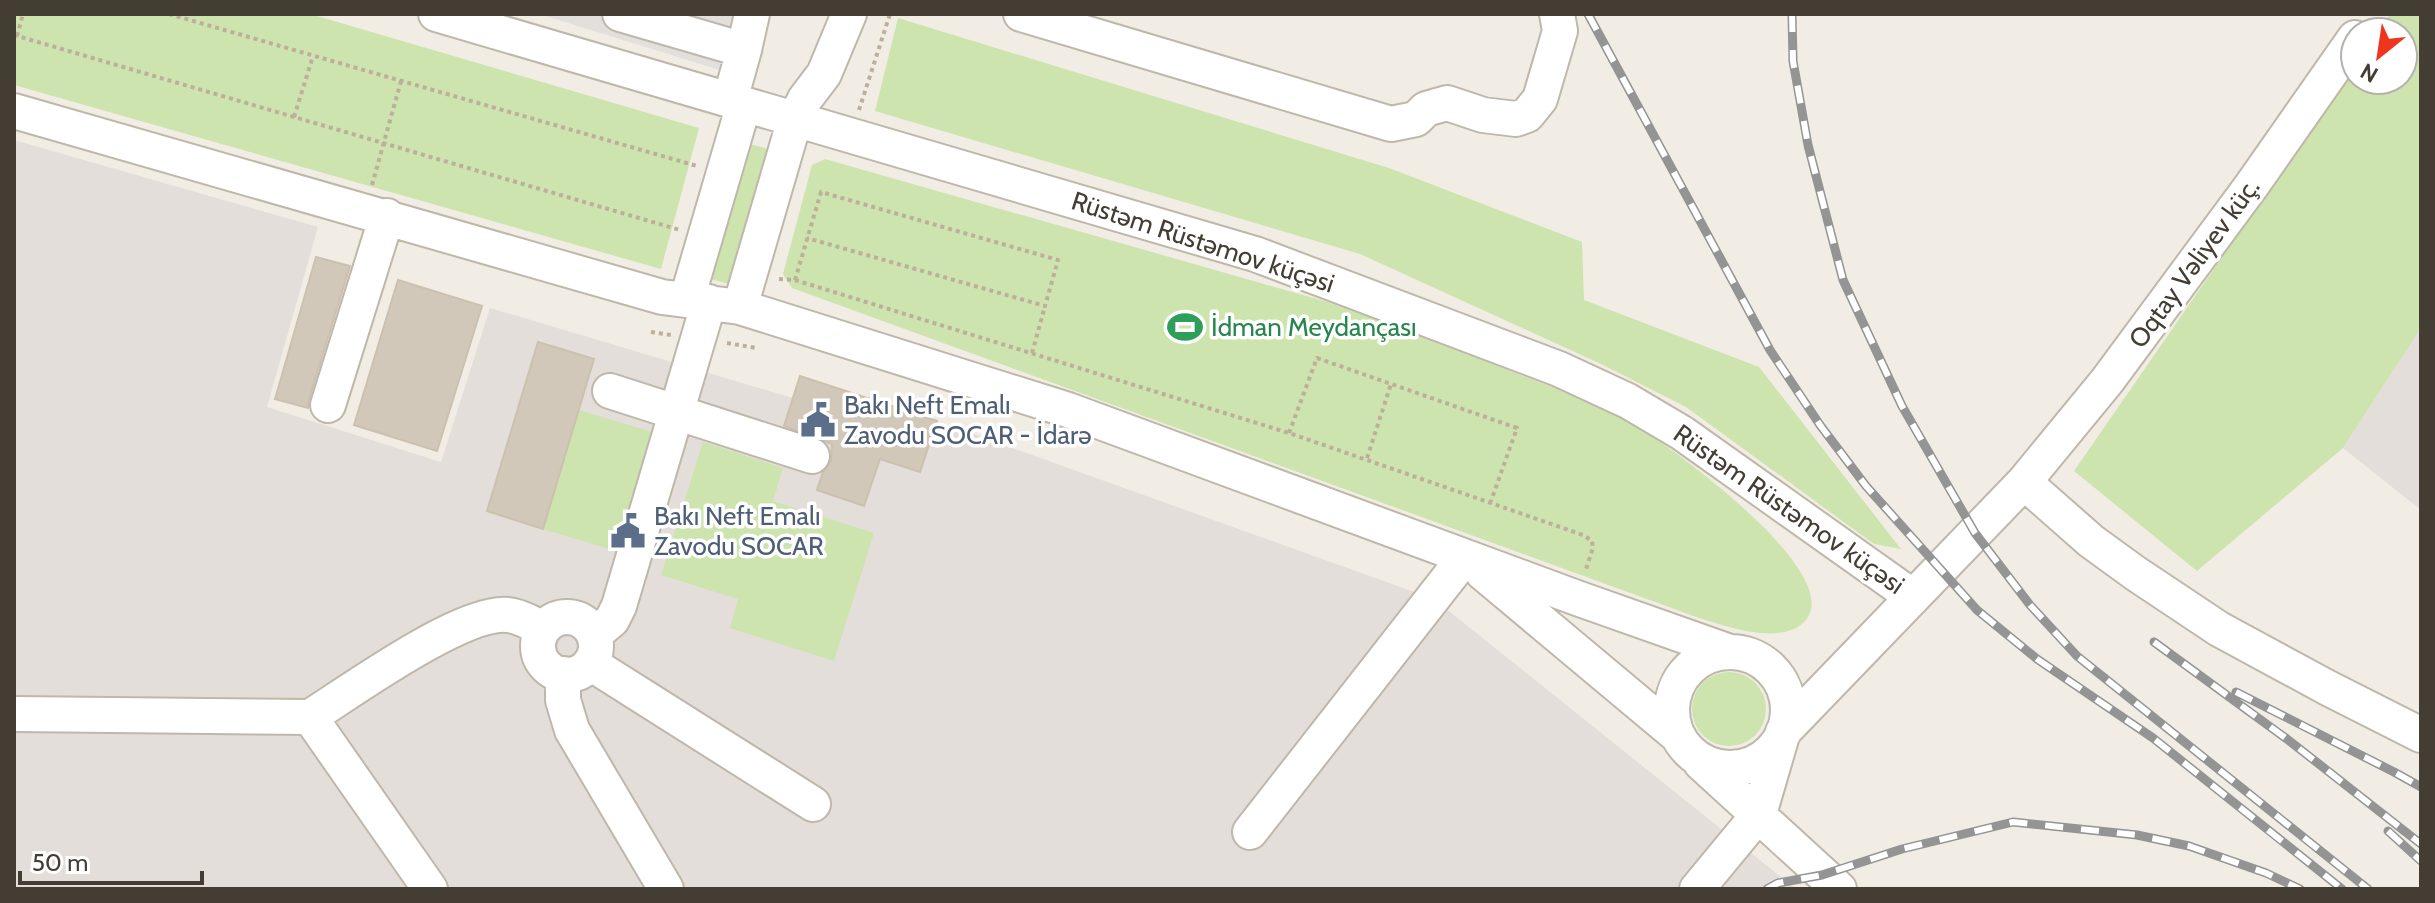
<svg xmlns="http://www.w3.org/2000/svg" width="2435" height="903" viewBox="0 0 2435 903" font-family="Cabin,sans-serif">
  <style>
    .industrial { fill: #e3ded9 }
    .green { fill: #cde4ae }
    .parking { fill: #e2dfdc }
    .building { fill: #d2c8ba; stroke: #ccc0ae; stroke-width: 2 }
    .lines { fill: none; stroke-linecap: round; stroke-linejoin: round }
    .minor-casing { stroke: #bfb7aa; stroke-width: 38 }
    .path { stroke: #bdaf99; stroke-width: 4; stroke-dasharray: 4 4; stroke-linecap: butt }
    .minor { stroke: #fff; stroke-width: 34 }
    .rail-casing { stroke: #949494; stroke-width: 9 }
    .rail { stroke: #fff; stroke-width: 6; stroke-dasharray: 18; stroke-linecap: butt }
    .labels { text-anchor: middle; stroke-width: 7; stroke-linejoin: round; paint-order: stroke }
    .street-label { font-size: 26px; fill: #433d34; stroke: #fff }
    .leisure-label { font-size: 26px; fill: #27864d; stroke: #fff; text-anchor: start }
    .service-label { font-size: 26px; fill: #4e5e75; stroke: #fff; text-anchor: start }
  </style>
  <rect width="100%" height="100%" fill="#f1ede4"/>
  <path class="industrial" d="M14,140L318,227L267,407L441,462L490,308L793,398L800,376L937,421L1434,599L1796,889H14Z
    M2421,328V510L2343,448Z"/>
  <path class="green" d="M14,14H310L699,128L661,269L14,85Z
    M2390,14H2421V328L2343,448L2197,571L2074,471L2355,65V80H2403V32H2378Z
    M898,18L1389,168L1582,242L1584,300L1759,367L1901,549L1874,544L1686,407L1601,364L1360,254L875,111Z
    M741,142L773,150L733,285L702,277Z
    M825,159L1324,301C1389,323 1453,348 1518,374C1553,388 1591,399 1624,418C1661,439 1852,575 1804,622C1780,646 1726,626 1699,618L792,288L783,274L812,165Z
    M579,410L652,432L616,551L543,529Z
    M703,442L783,468L773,501L874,533L834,661L730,628L738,599L661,575Z
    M1692 709a37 37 0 1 1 74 0a37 37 0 1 1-74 0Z"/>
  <path class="parking" d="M539,14H759L739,76Z"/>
  <path class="building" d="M316,257L350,266L309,399L308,408L275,399Z
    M398,280L482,306L437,451L354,425Z
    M538,342L594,359L543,529L487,511Z
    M800,376L937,421L920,472L880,459L864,506L817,490L823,472L831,461L832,444L784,426Z"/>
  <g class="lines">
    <g class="minor-casing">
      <path id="minor" d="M436,14L1255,254L1559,369L1628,401L1682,433L1913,597
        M620,14L744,50L730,100
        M1021,14L1391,124L1416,119L1426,109L1447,103L1483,115L1516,119L1527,115L1540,99L1560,31L1557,14
        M744,50L752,14
        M14,111L662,297L740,307L1068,410L1577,598L1727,651
        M687,299L744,104
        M740,307L795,119L805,99L824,74L849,14
        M610,391L812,456
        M328,405L387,216
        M2024,482L2091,541L2135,573L2219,629L2328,688L2421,735
        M1483,573L1678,736
        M538 646a29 29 0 1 1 58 0a29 29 0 1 1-58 0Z
        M594,635L612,620L619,606L709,302
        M1672 710a58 58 0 1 1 116 0a58 58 0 1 1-116 0Z
        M590,663L813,804
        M563,674V700L572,730L666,889
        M14,714L310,717L430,889
        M310,717C351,691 463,610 508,615C520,616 532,624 543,628
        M1701,763L1839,889
        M1250,832L1465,557
        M1697,889L1759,814L1783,732L2024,482L2107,381L2252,185L2355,38"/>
    </g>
    <path class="path" d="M169,14L697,166
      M14,35L680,230
      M17,36L23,14
      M859,110L890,14
      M294,117L313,56
      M372,185L401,81
      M779,279L795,280L1289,433L1583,535L1592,541L1593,548L1585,572
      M795,280L821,192L1058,260L1045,306L807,238
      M651,332L671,335
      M727,343L756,348
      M1032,353L1045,306
      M1289,433L1317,358L1517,428L1491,501
      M1367,458L1391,384"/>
    <use href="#minor" class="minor"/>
    <g class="rail-casing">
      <path id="rail" d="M1588,14L1770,350L1820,425L1866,486L1977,610L2037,659L2153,738L2342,889
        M1792,14L1793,61L1808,145L1843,280L1902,406L1975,533L2030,605L2077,656L2368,889
        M2154,642L2287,739L2421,844
        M2236,692L2394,772L2421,787
        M2388,831L2421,861
        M1767,889L1778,883L1822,875L1902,849L2013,822L2137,835L2189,846L2266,873L2300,889"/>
    </g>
    <use href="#rail" class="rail"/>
  </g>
  <defs>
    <g id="stadium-bare" transform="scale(2.76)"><path d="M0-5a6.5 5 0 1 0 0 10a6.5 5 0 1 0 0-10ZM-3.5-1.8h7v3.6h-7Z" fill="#2e9e5b" stroke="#fff" stroke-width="2.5" paint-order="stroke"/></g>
    <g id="civic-bare" transform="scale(2.76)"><path d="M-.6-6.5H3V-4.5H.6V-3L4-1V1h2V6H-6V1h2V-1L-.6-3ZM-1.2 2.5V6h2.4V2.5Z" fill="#5c6f8a" stroke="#fff" stroke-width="2.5" paint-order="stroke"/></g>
  </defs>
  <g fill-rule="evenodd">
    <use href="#stadium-bare" x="1185" y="327"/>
    <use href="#civic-bare" x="818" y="420"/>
    <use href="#civic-bare" x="628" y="531"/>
  </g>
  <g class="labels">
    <g class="street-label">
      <text transform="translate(1203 242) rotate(18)" y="9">Rüstəm Rüstəmov küçəsi</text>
      <text transform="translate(2194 263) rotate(-54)" y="9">Oqtay Vəliyev küç.</text>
      <text transform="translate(1789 509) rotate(35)" y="9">Rüstəm Rüstəmov küçəsi</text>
    </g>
    <g class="leisure-label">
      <text x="1211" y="336">İdman Meydançası</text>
    </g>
    <g class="service-label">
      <text x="844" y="414">Bakı Neft Emalı<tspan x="844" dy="30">Zavodu SOCAR - İdarə</tspan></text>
      <text x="654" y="525">Bakı Neft Emalı<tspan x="654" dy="30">Zavodu SOCAR</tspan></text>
    </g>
  </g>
  <rect width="2435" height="903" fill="none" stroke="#433d34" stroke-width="32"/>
  <g transform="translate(2379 56) rotate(210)"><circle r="38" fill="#ffffff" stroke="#b4b1ae" stroke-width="2"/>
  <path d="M0-6L14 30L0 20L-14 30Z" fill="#ef361d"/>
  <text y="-12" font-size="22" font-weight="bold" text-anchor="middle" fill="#433d34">N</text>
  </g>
  <path d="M20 871v12h182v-12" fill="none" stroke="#433d34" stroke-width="4"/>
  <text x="32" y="871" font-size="24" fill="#433d34" stroke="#ffffff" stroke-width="6" paint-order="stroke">50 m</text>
</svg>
